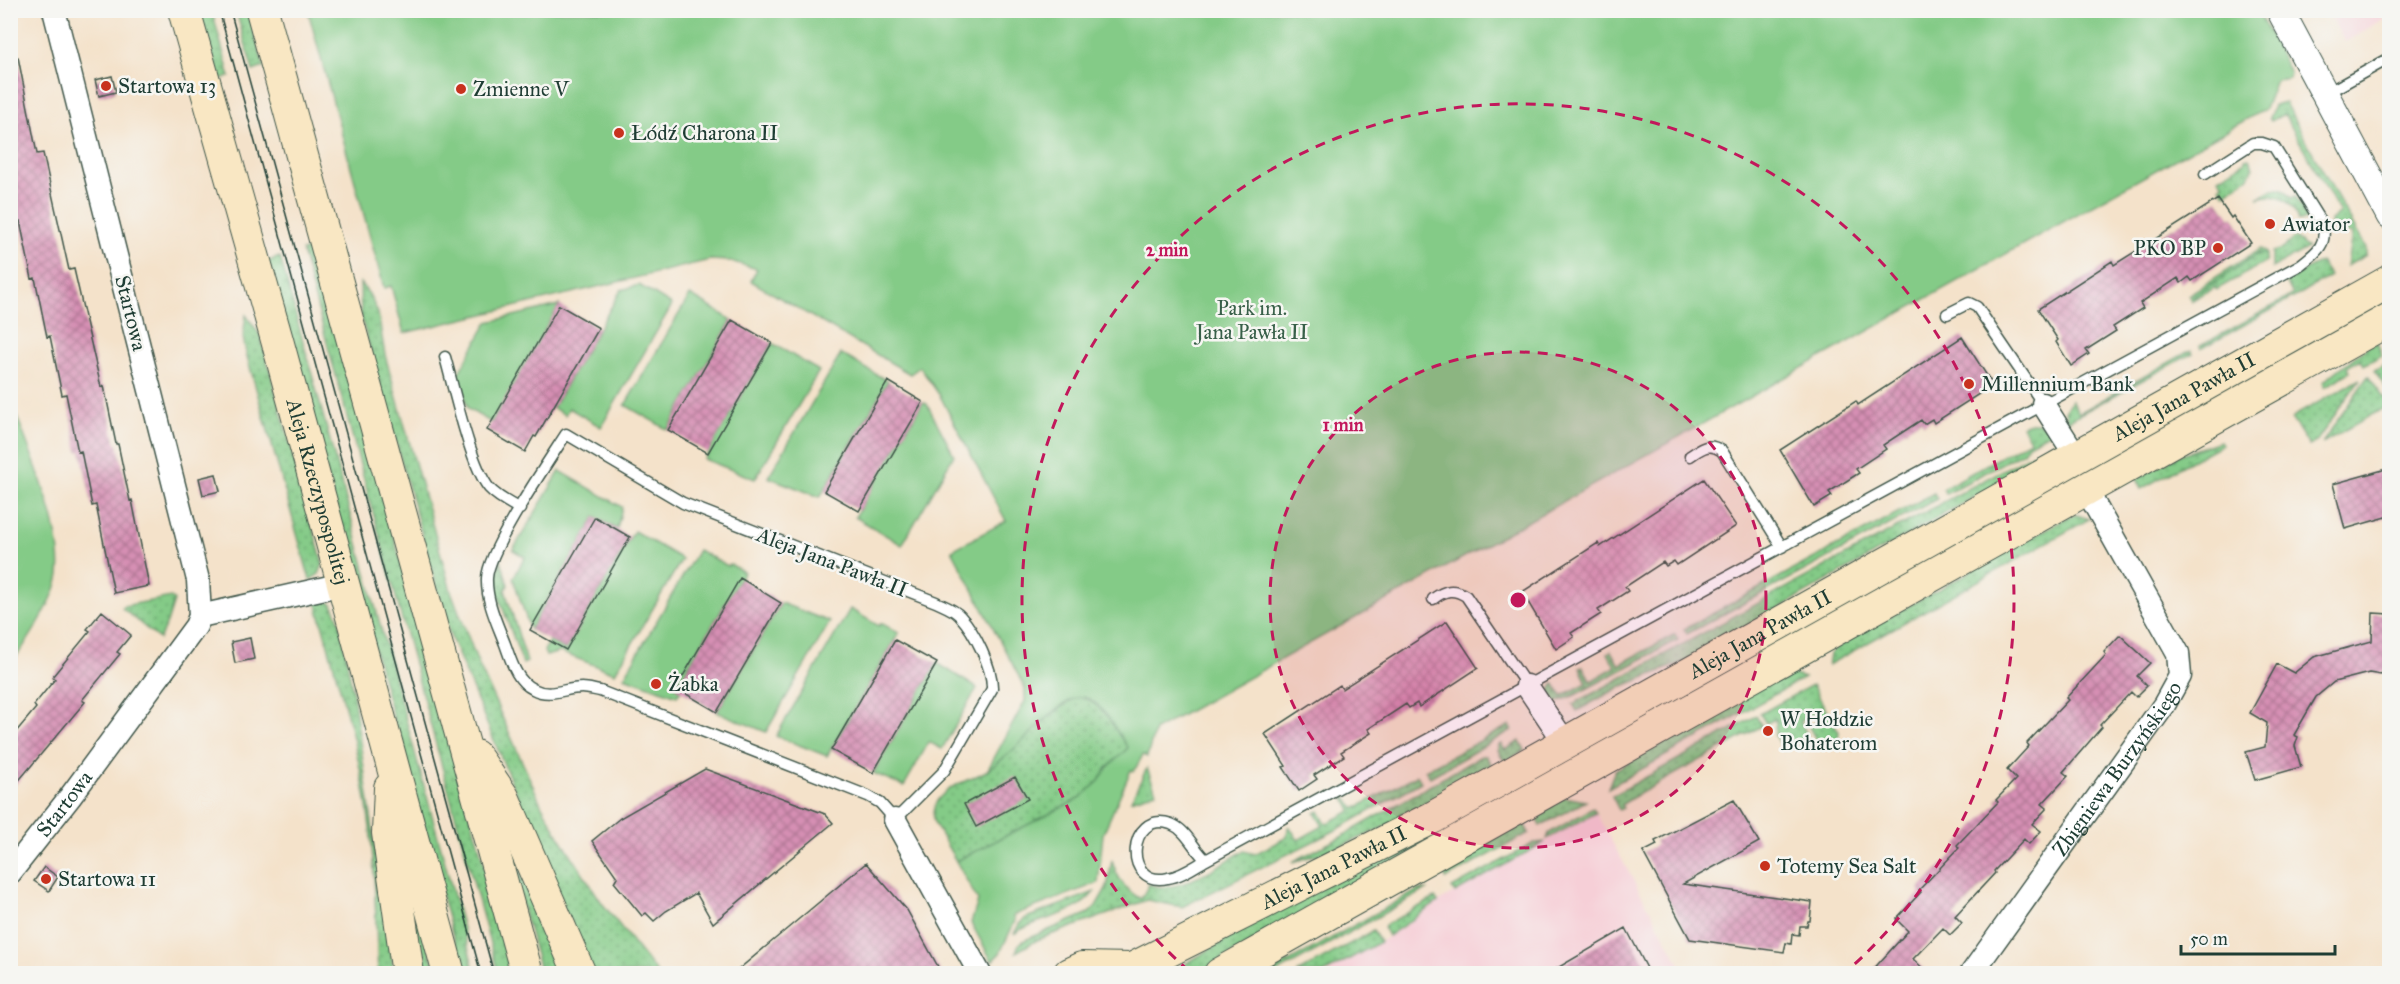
<svg xmlns="http://www.w3.org/2000/svg" width="2400" height="984" viewBox="0 0 2400 984" font-family="'IM FELL Great Primer',serif">
  <style>
    .built { fill: #f6cfd7 }
    .grass { fill: url(#grass-dots); stroke: #52845e; stroke-width: 1.5 }
    .green { fill: #84cb87; stroke: #52845e; stroke-width: 1.5 }
    .building { fill: url(#building-cross-hatch) }
    .lines { fill: none; stroke-linecap: round; stroke-linejoin: round }
    .service-casing { stroke: #3f564a; stroke-width: 13 }
    .minor-casing { stroke: #3f564a; stroke-width: 25 }
    .tertiary-casing { stroke: #3f564a; stroke-width: 29 }
    .secondary-casing { stroke: #3f564a; stroke-width: 34 }
    .service { stroke: #fff; stroke-width: 10 }
    .minor { stroke: #fff; stroke-width: 22 }
    .tertiary { stroke: #fff; stroke-width: 27 }
    .secondary { stroke: #f9e7c3; stroke-width: 32 }
    .tram { stroke: #1f3d34; stroke-width: 1.5 }
    .ring { fill: none; stroke: #c2185b; stroke-width: 3; stroke-dasharray: 10 8 }
    .poi-dot { fill: #c8321e; stroke: #f6f6f2; stroke-width: 2 }
    .labels { text-anchor: middle; stroke-width: 5; stroke-linejoin: round; paint-order: stroke }
    .poi-label { font-size: 21px; fill: #1f3d34; stroke: #f6f6f2; text-anchor: start }
    .park-label { font-size: 21px; fill: #386049; stroke: #f6f6f2 }
    .street-label { font-size: 21px; fill: #1f3d34; stroke: #f6f6f2 }
    .centre { fill: #c2185b; stroke: #f6f6f2; stroke-width: 3 }
    .ring-label { font-size: 18px; text-anchor: middle; font-weight: bold; fill: #c2185b; stroke: #f6f6f2; stroke-width: 5; stroke-linejoin: round; paint-order: stroke }
  </style>
  <defs>
    <pattern id="grass-dots" width="8" height="8" patternUnits="userSpaceOnUse" patternTransform="scale(1.5)"><rect width="8" height="8" fill="#84cb87"/><path d="M2 2h.1M6 6h.1" fill="none" stroke="#6ba66f" stroke-width="1.8" stroke-linecap="round"/></pattern>
    <pattern id="building-cross-hatch" width="8" height="8" patternUnits="userSpaceOnUse" patternTransform="scale(1.5)"><rect width="8" height="8" fill="#d68fb4"/><path d="M0 0l8 8M0 8l8-8" fill="none" stroke="#ad7693"/></pattern>
  </defs>
  <rect width="100%" height="100%" fill="#f6f6f2"/>
  <filter id="ink" filterUnits="userSpaceOnUse"><feTurbulence type="fractalNoise" baseFrequency=".0167" numOctaves="2"/><feDisplacementMap in="SourceGraphic" scale="12" xChannelSelector="R" yChannelSelector="G"/><feConvolveMatrix kernelMatrix="1 2 1 2 8 2 1 2 1" color-interpolation-filters="sRGB"/></filter>
  <filter id="wash" filterUnits="userSpaceOnUse"><feTurbulence type="fractalNoise" baseFrequency=".008" numOctaves="4" result="noise"/><feDisplacementMap in="SourceGraphic" scale="24" xChannelSelector="R" yChannelSelector="G"/><feGaussianBlur stdDeviation="1.35" result="paint"/><feColorMatrix in="noise" values="0 0 0 0 0 0 0 0 0 0 0 0 0 0 0 0 0 1.4 0 .05"/><feComposite in="paint" operator="in"/></filter>
  <g filter="url(#wash)">
    <rect width="100%" height="100%" fill="#f4e2ca"/>
    <path class="built" d="M2327,11H2389V16L2345,42Z
      M1596,813L1685,973L1324,974L1380,942L1438,902Z"/>
    <path class="grass" d="M198,11H212L230,77L220,79Z
      M236,11H248L264,67L253,71Z
      M2285,103L2366,248V255L2347,266L2352,234L2330,227V220L2340,213L2284,114L2271,121L2269,118L2274,106Z
      M2250,158L2253,168L2249,177L2225,194L2220,187L2223,185L2219,178L2246,161L2245,159Z
      M2279,188L2285,190L2292,198L2295,196L2308,220L2298,221C2294,201 2278,192 2258,198L2273,189Z
      M2294,238L2308,248L2272,268V252L2282,249Z
      M314,247L514,973H498L302,251Z
      M2259,253L2266,254V262L2216,290L2215,287L2191,301L2190,298Z
      M280,257L475,973H463L268,261Z
      M2320,262L2330,276L2300,294L2201,349L2200,346L2293,295L2286,281Z
      M360,283L369,294L378,313L385,355L451,591L478,663L541,804L561,839L602,903L657,973H591L450,635L361,317Z
      M246,315L260,335L323,564L319,574L310,580L246,353L243,337Z
      M2377,342L2382,355L2364,365L2361,359L2347,367L2350,372L2325,387L2323,382L2367,347Z
      M2191,350L2193,353L2067,421L2065,411L2071,400L2079,413Z
      M2389,363V392L2374,371Z
      M2368,376L2389,405L2322,443Z
      M2360,379L2316,442L2309,446L2292,419L2294,416Z
      M2030,423H2039L2051,432L2028,444L2023,452L1946,494L1943,489L2030,440L2022,426Z
      M2220,441L2222,444L2141,489L2136,479L2179,455Z
      M2054,442L2048,455L1686,661L1618,688L1577,711L1573,704Z
      M1934,493L1937,499L1687,634L1684,629Z
      M2077,515L2089,519L1828,665L1830,654L1837,646L2070,516Z
      M501,560L508,585L505,590L527,662L523,664L496,589V579Z
      M171,597L174,601L167,623L159,639L122,608L124,606Z
      M326,600L333,605L340,623L353,693L394,973H378C375,916 376,857 366,800C355,733 333,667 316,601Z
      M1675,634L1678,640L1575,695L1551,705L1548,694L1554,683L1562,696L1587,683L1580,668L1583,667L1591,681L1615,667L1608,653L1611,651L1619,665Z
      M1784,675H1795L1804,678L1608,788L1615,770Z
      M1812,685L1839,732L1837,744L1831,741L1828,737L1818,743L1809,727L1818,721L1813,713L1800,721L1808,736L1783,750L1775,736L1776,719L1766,723L1760,714Z
      M1077,697C1101,698 1115,730 1128,748L1107,768L1099,781L1079,799L956,861L934,823C932,816 933,808 937,801C949,784 972,780 988,770C1020,748 1043,716 1077,697Z
      M1756,716L1762,726L1632,798L1621,805L1623,808L1619,810L1612,796Z
      M1510,725L1512,730L1430,777L1425,770Z
      M1520,741L1525,750L1505,762L1498,750L1499,745L1501,744L1505,750Z
      M1481,756H1486L1493,768C1433,802 1359,845 1292,862L1343,836Z
      M1147,768L1156,792L1131,800Z
      M1417,775L1421,782L1338,829L1182,907L1147,900L1039,939L1016,952L1019,944L1025,940L1089,913L1096,906L1107,887L1112,860C1117,878 1125,890 1141,899L1149,884C1176,897 1220,864 1244,851L1255,854L1287,837L1288,827H1290L1298,840L1323,826L1315,813L1319,811L1326,824L1351,811L1344,797L1346,796L1354,809Z
      M1505,791L1510,798L1197,973L1169,974L1251,924Z
      M1565,797L1586,801L1540,826L1534,814Z
      M1593,808L1596,813L1547,839L1549,833Z
      M1522,820L1529,833L1446,879L1444,872L1449,863Z
      M499,822L563,973H541Z
      M1545,842L1455,893L1452,888L1534,843Z
      M406,863L436,973H421Z
      M1418,890H1426L1276,973H1268Z
      M1094,892C1075,918 1039,916 1014,934L1019,924L1026,918Z
      M1435,898L1438,902L1388,936L1384,929L1385,925Z
      M1373,931L1380,942L1324,973H1297Z"/>
    <path class="green" d="M2257,10L2290,73L2289,78L2276,80L2265,109L1155,730L1147,757L1143,755L1134,771L1131,770L1103,834L1098,883L1014,915L1015,921L1000,953L992,961L971,923L978,901L956,861L1079,799L1099,781L1107,768L1128,748C1119,735 1102,703 1087,698C1068,690 1030,736 1016,747C1007,756 997,763 987,771L1025,701V688L952,550L1006,521L940,396L920,367L910,374L751,281L757,269L730,261L710,260L404,333L391,286L384,288L308,11Z
      M2260,249L2265,251L2266,254L2259,253L2190,298L2188,295Z
      M639,285L672,305L601,427L569,408L565,415L553,408L621,290Z
      M690,295L732,320L668,430L625,405Z
      M559,305L492,423L468,409L458,374L488,322Z
      M772,343L819,371L755,479L704,459Z
      M841,354L888,381L820,497L768,477Z
      M10,399C27,444 65,529 59,575C55,600 27,644 11,663Z
      M923,402L927,404L954,455L902,545L855,517Z
      M560,471L622,507L617,529L595,517L530,630L513,578L525,557L513,550Z
      M634,531L682,559L615,673L560,652L546,656L544,651L549,641L566,650Z
      M698,550L728,566L730,564L744,572L676,687L680,691L677,696L624,677Z
      M781,603L830,622L766,732L717,712Z
      M850,609L879,626L881,623L899,633L827,756L776,736Z
      M937,663L977,688L942,749L929,742L904,786L873,773Z"/>
    <g id="blocks">
      <path class="building" d="M18,57L37,154L43,153L69,270L74,269L101,387L104,386L116,444H118L130,501L132,500L149,586L114,593L96,505L92,506L81,451L78,452L66,394L62,395L50,336L47,337L35,278L32,279L20,221L16,222L10,195V58Z
        M112,76L116,92L99,96L95,80Z
        M2218,199L2231,218L2233,216L2251,243L2192,281L2189,277L2181,283L2178,278L2140,303L2143,308L2113,327L2116,331L2086,350L2089,354L2071,366L2056,342L2058,340L2038,309L2112,261L2114,265Z
        M559,305L599,328L536,437L534,436L525,452L487,430Z
        M732,320L772,343L708,453L668,430Z
        M1962,337L1993,385L1934,423L1932,419L1924,424L1921,420L1883,445L1886,449L1856,469L1859,473L1829,492L1832,496L1814,507L1780,450L1856,401L1858,405Z
        M888,381L923,402L859,511L824,491Z
        M2390,468V516L2345,529L2333,484Z
        M216,474L220,491L203,495L199,478Z
        M1704,479L1736,526L1677,565L1674,561L1666,566L1663,562L1625,587L1628,591L1598,610L1601,614L1571,633L1574,637L1556,649L1522,592L1598,543L1600,547Z
        M595,517L630,537L566,650L530,630Z
        M740,578L781,603L717,712L676,688Z
        M102,611L131,635L117,652L120,654L82,700L85,702L10,791V739L36,708L34,705L55,679L52,677L90,631L87,629Z
        M2373,613L2390,614V675L2383,671L2381,675L2369,673L2334,682L2316,697L2294,735L2298,737L2295,746L2301,767L2255,780L2246,752L2265,747L2267,723L2250,713L2277,664L2294,673L2314,657L2372,641Z
        M1447,621L1478,668L1419,707L1417,703L1409,708L1406,704L1368,729L1371,733L1341,752L1344,756L1314,775L1317,779L1299,791L1283,767L1286,766L1265,734L1340,685L1342,689Z
        M2120,635L2150,663L2137,676L2147,686L2136,697L2131,692L2100,725L2102,727L2063,772L2068,776L2042,804L2047,808L2032,824L2041,831L2029,844L2024,839L1994,871L1995,873L1955,916L1962,923L1950,935L1943,928L1913,959L1929,974H1869L1908,931L1896,919L1921,892L1919,890L1959,848L1957,845L1998,802L1996,800L2016,779L2007,770L2029,746L2027,743L2068,700L2066,698L2106,655L2104,652Z
        M250,638L254,659L235,663L231,642Z
        M895,640L937,663L873,773L831,750Z
        M705,769L825,814L833,823L713,923L696,893L666,911L654,921L646,913L642,916L614,882L617,877L592,841L620,818Z
        M1015,777L1028,799L976,827L964,804Z
        M1734,800L1759,842L1683,884L1812,902L1810,921H1808L1807,926H1800L1799,935L1792,934L1791,944L1786,943L1784,952L1690,939L1643,852L1657,845L1655,841Z
        M866,863L907,910L942,974H733Z
        M44,867L58,877L49,891L34,881Z
        M1626,928L1650,974H1547Z"/>
    </g>
  </g>
  <g filter="url(#ink)">
    <use href="#blocks" fill-opacity="0" stroke="#3f564a" stroke-width="1.5"/>
    <g class="lines">
      <g class="service-casing">
        <path id="service" d="M2325,94L2390,58
          M1947,314L1969,303L1977,307L2043,404
          M445,357C454,389 470,464 489,488C497,497 509,503 520,509
          M566,434L683,503L936,602C944,606 954,609 960,616C974,631 993,668 992,689L944,771L895,820L880,803L868,796L600,691C594,690 588,688 582,688C564,688 550,698 533,689C516,681 511,660 505,644C497,623 486,601 487,578C488,550 548,462 566,434Z
          M1690,456C1702,448 1708,442 1722,451L1782,547
          M1433,599C1445,590 1453,588 1466,596L1527,686
          M1206,860C1194,850 1187,830 1171,824C1127,809 1122,889 1168,878C1182,876 1195,866 1206,860L2300,265C2314,254 2329,245 2322,224L2274,147L2262,143H2253L2205,174"/>
      </g>
      <g class="minor-casing">
        <g id="minor">
          <path d="M2043,404L2076,456"/>
          <path d="M200,616L343,584"/>
          <path d="M1527,686L1566,744"/>
          <path d="M895,820L980,974"/>
          <path id="s1" d="M10,873L70,797L196,626L200,616L198,580L54,10"/>
          <path id="s2" d="M1971,974L2164,705L2180,676L2178,653L2086,489"/>
        </g>
      </g>
      <g class="tertiary-casing">
        <path id="tertiary" d="M2280,10L2390,216"/>
      </g>
      <g class="secondary-casing">
        <g id="secondary">
          <path id="s3" d="M184,10L277,340L449,974"/>
          <path d="M262,10L527,974"/>
          <path d="M475,756L503,797L580,974"/>
          <path d="M390,788L388,833L408,974"/>
          <path d="M1069,974L1082,968L1131,969"/>
          <path id="s4" d="M1122,974L1432,818L2390,281"/>
          <path d="M1220,974L2390,319"/>
        </g>
      </g>
      <use href="#service" class="service"/>
      <use href="#minor" class="minor"/>
      <use href="#tertiary" class="tertiary"/>
      <use href="#secondary" class="secondary"/>
      <path class="tram" d="M219,10L481,974
        M230,10L494,974"/>
    </g>
  </g>
  <circle cx="1518" cy="600" r="248" fill="#c2185b" fill-opacity=".12"/>
  <g class="ring">
    <circle cx="1518" cy="600" r="248"/>
    <path d="M1189 971A496 496 0 1 1 1847 971"/>
  </g>
  <g class="poi-dot">
    <circle cx="106" cy="86" r="6"/>
    <circle cx="461" cy="89" r="6"/>
    <circle cx="619" cy="133" r="6"/>
    <circle cx="2270" cy="224" r="6"/>
    <circle cx="2218" cy="248" r="6"/>
    <circle cx="1969" cy="384" r="6"/>
    <circle cx="656" cy="684" r="6"/>
    <circle cx="1768" cy="731" r="6"/>
    <circle cx="1765" cy="866" r="6"/>
    <circle cx="46" cy="879" r="6"/>
  </g>
  <g class="labels">
    <g class="poi-label">
      <text x="118" y="93">Startowa 13</text>
      <text x="473" y="96">Zmienne V</text>
      <text x="631" y="140">Łódź Charona II</text>
      <text x="2282" y="231">Awiator</text>
      <text x="2206" y="255" text-anchor="end">PKO BP</text>
      <text x="1981" y="391">Millennium Bank</text>
      <text x="668" y="691">Żabka</text>
      <text x="1780" y="726">W Hołdzie<tspan x="1780" dy="24">Bohaterom</tspan></text>
      <text x="1777" y="873">Totemy Sea Salt</text>
      <text x="58" y="886">Startowa 11</text>
    </g>
    <g class="park-label">
      <text x="1252" y="315">Park im.<tspan x="1252" dy="24">Jana Pawła II</tspan></text>
    </g>
    <g class="street-label">
      <text transform="translate(131 313) rotate(76)" y="7">Startowa</text>
      <text dy="7" stroke="none"><textPath href="#s4" startOffset="1209">Aleja Jana Pawła II</textPath></text>
      <text dy="7" stroke="none"><textPath href="#s3" startOffset="500">Aleja Rzeczypospolitej</textPath></text>
      <text transform="translate(832 562) rotate(21)" y="7">Aleja Jana Pawła II</text>
      <text dy="7" stroke="none"><textPath href="#s4" startOffset="723">Aleja Jana Pawła II</textPath></text>
      <text dy="7" stroke="none"><textPath href="#s2" startOffset="252">Zbigniewa Burzyńskiego</textPath></text>
      <text dy="7" stroke="none"><textPath href="#s1" startOffset="88">Startowa</textPath></text>
      <text dy="7" stroke="none"><textPath href="#s4" startOffset="237">Aleja Jana Pawła II</textPath></text>
    </g>
  </g>
  <circle cx="1518" cy="600" r="9" class="centre"/>
  <g class="ring-label">
    <text x="1167" y="256">2 min</text>
    <text x="1343" y="431">1 min</text>
  </g>
  <rect width="2400" height="984" fill="none" stroke="#f6f6f2" stroke-width="36"/>
  <path d="M2181 945v9h154v-9" fill="none" stroke="#1f3d34" stroke-width="3"/>
  <text x="2190" y="945" font-size="18" fill="#1f3d34" stroke="#f6f6f2" stroke-width="4.5" paint-order="stroke">50 m</text>
</svg>
